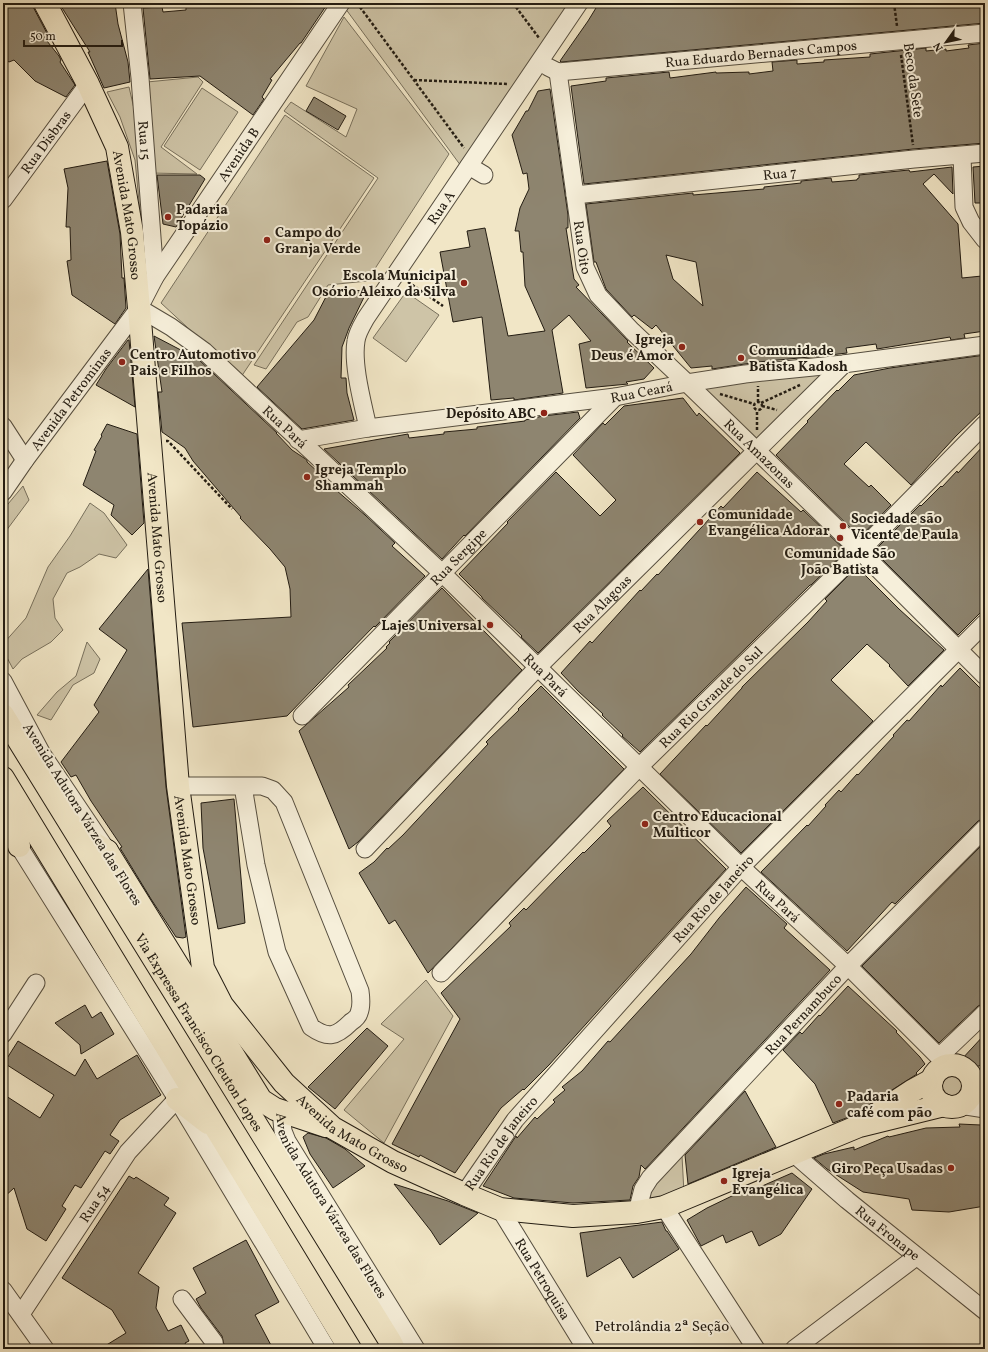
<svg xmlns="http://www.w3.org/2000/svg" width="988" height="1352" viewBox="0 0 988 1352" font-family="Vollkorn,serif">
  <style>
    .green { fill: #cec4a7; stroke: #78705c }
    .building { fill: #8e8570; stroke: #231c12; fill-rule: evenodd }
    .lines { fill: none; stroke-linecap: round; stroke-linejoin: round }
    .minor-casing { stroke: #564e3f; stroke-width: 19 }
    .major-casing { stroke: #231c12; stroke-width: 24 }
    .highway-casing { stroke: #231c12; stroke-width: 24 }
    .path { stroke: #231c12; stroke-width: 2.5; stroke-dasharray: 3 2; stroke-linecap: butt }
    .minor { stroke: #f6efda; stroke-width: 17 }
    .major { stroke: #f1e6c6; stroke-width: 22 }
    .highway { stroke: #f1e6c6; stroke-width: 22 }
    .poi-dot { fill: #8f2418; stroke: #f6efda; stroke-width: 1.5 }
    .labels { text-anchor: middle; stroke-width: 4; stroke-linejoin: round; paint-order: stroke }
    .street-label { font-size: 14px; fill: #231c12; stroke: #f6efda }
    .poi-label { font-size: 14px; font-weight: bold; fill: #231c12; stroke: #f6efda; text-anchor: start }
    .neighbourhood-label { font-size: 15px; fill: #231c12; stroke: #f6efda }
  </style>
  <rect width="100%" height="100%" fill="#f1e6c6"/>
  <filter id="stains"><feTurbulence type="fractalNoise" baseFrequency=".005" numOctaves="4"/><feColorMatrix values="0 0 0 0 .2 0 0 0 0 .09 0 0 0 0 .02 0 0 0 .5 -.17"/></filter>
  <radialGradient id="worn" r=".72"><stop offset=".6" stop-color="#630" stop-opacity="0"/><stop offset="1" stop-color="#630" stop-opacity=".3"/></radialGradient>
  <path class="green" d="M349,3H569L461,166L345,8Z
    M344,17L449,154L367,281L328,285L308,317L297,322L266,369L254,365L378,178L284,111L291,102L346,137L357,109L306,86Z
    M198,77L203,82L161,147L197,174L150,173L147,82Z
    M129,87L138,126L146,212H140L135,160L120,117L107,92Z
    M202,88L238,112L200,170L164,146Z
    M285,115L374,178L241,377L161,303Z
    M406,292L439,315L406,362L373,338Z
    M844,364L757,452L687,383Z
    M23,486L29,500L3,535V510Z
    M90,503L104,513L127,545L116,558L99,554L80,567L67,573L53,599L55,618L63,630L51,642L22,659L13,669L3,650V644L26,618L48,567L70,536Z
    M87,642L100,659L94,673L73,685L51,720L37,715L57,692L76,676Z
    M426,980L453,1016L384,1143L344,1110L404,1039L381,1024Z
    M956,1073L964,1077L969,1085V1095L966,1099L957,1103L941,1095C937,1084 944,1074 956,1073Z
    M682,1156L684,1193L650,1201L651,1187Z"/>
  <path class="building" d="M3,3H31L50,39L47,41L59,56L61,60L60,62L75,85L66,97L35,81L14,60L9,62L3,58Z
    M59,3H115L118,24L128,62L130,82L104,88L88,52H90Z
    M225,3H328L301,43H300L270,79L272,80L262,97L264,99L253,115L200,76L150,79L143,8L162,7L163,12L186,10V7Z
    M599,3H681V5L722,3V6L752,3H984L985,23L561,62L560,61L588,21Z
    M985,43V143L913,149L584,184L571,86L606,81V78L669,72L670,78L716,72V73L749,72V74L773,71L772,62L797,60V64L824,62V60L870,57V54L926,48V51L946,49V51L969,48L968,45Z
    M550,89L568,215V228H566L574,279L579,285L576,287L628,341L627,342L654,368L644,379L626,382L628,384L586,388L579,344L591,341L569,315L552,330L563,393L514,400V398L491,400L482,317L453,322L440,252L470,247L467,231L485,228L508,336L545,331L525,286L523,252H521L519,231H515L520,208L529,189L527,173L523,174L512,135L526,111H528L538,91Z
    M314,97L346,116L338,130L306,111Z
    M107,161L120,234L122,278H124L126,308L115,324L72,295L67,261L71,260L70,227H66L68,188L64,169Z
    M985,166V203H975L973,167Z
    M952,167L953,194L934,174L923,184L958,224L962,278L982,276L985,297V331L964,334L965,338L951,340L950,337L877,349L876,344L846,348L847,353L830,355L758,362L712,369V366L691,368L656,325L652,329L634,315L632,317L606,289L596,262H594L586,204L693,193V195L764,189V187L801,183V181L831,178L832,182L857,180V179L859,178V175L909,170L910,172ZM666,255L696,262L703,306L673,279Z
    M157,175H200L205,179L176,227L163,224Z
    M330,289L367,291L349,328L342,347L341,378H346L347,393L354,420L302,429L257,387L314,320Z
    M154,336L198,359L277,433H276L292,450L307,460V462L330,483L329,484L365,515L395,543L392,546L425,576L375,627L374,626L287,716L193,727L182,623L291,617L290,589L285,567L270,549L240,518L241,517L193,461L185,448L162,432L158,392H162Z
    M128,340H129L135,407L96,385L106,369Z
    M985,355V408L956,436L911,485L866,442L844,464L869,487L871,485L891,505L860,537L776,455L808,422L807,421L837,390L838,391L854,375L890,368Z
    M683,398L697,416L699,413L740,453L538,653L521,637L522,636L482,598V597L459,574L508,523L507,522L556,472L600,516L616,500L573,455L603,423L605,425L624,406Z
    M578,412L580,418L465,536L464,535L442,559L324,449L408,434L409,438L444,434V432L477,429V427L525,421V420L543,416Z
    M107,424L137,434L144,523L132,535L111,515L114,505L83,485L96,451L94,450L102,436L101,435Z
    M985,444V608L958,635L874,551L920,505L921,506L941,486L942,487L957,471L958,473Z
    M757,472L801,512L803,510L846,551L811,585H810L640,752L622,736L623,735L602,715L603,714L578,691L561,673L590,641L592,643L640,590L641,591L657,574L658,575L721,506L723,508Z
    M857,567L899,609L944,650L908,686L889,666L890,665L867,644L831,680L873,721L741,853L660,774L706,725L707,726L742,688V687L808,622L827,601L825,599Z
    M148,569L166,787L186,937L183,938L176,937L151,899L120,848L122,847L91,801L76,775L71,777L61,762L99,712L94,705L127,650L99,629Z
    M442,588L522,670L358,842L349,849L299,731L349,687L348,685L387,648L386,647L390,643L389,642Z
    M960,668L985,693V818L978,821L895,904L892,902L847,951L761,872L807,825L808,826L826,806L825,805L839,790L841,792L857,774L858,775L894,736L893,735L907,720L909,721L941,685L942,687Z
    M541,686L624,769L428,973L395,920L389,924L359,873L374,862L387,848L388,849L403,835L488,744L486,742L519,710L518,709Z
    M643,787L726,869L549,1065L524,1090L523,1089L501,1108L455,1173L420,1155L419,1157L392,1144L460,1019L441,993L511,926L509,923L524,908L526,910L562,873L583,852L584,853L611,826L607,821Z
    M234,799L245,923L218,929L203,848L201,803Z
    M985,842V1003L978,1006L939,1043L862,966Z
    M746,887L787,924L784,928L830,970L645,1169L641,1165L639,1177L633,1186L630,1200L573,1203L514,1198L483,1186L516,1136L517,1138L535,1117L537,1119L555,1102L553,1100L565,1090L562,1087L582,1071L608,1041L610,1042L691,954L719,918Z
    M848,986L897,1031L896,1032L920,1057L925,1064L916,1073L917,1074L867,1106L862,1112L833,1123L815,1084L783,1050L800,1032L802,1034L819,1015L820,1016Z
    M85,1005L92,1018L101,1012L114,1034L81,1054L80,1045L55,1023Z
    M367,1028L388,1046L335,1109L308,1087Z
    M985,1034V1064L969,1069L962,1064L961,1060Z
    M18,1041L75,1076L85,1059L97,1079L137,1055L161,1095L120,1120L110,1135L119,1141L110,1154L105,1151L81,1188L75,1185L62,1206L66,1209L46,1241L27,1229L14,1188L3,1198V1094L40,1118L54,1095L4,1063Z
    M745,1091L776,1147L688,1184L685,1155Z
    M959,1124L981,1125L985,1138V1206L949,1212L912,1210L909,1199L863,1192L827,1169L814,1158L824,1154L854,1147V1150L888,1136L889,1137L926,1128L960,1127Z
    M308,1133L326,1138L345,1149L365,1166L333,1188L310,1154L303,1137Z
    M792,1173L812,1189L781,1234L759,1246L752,1231L726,1243L723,1235L701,1246L687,1220L707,1208L734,1195L753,1190Z
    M129,1176L134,1179L136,1177L169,1198L164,1205L176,1213L138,1273L159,1287L156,1308L168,1331L181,1325L189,1341L185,1343L188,1349H100L126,1333L112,1310L62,1278Z
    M394,1184L448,1201L478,1213L440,1245L431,1231Z
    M662,1222L666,1231H667L679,1249L633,1278L620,1257L587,1277L580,1233Z
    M246,1240L279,1302L255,1315L273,1349H225L222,1336L201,1308L196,1299L206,1293L193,1268Z"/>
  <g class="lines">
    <g class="minor-casing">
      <g id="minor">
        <path id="s1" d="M132,3L140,78L155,277"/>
        <path id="s2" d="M548,67L558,72L985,33"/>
        <path id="s3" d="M558,72L585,267L598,295L632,331L687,383L860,551L985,676"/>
        <path d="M962,156L964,207L971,222L985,240"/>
        <path d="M469,166L484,175"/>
        <path id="s4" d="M575,195L914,159L985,153"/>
        <path id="s5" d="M3,200L88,84"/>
        <path id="s6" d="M139,308L171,327L204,351L442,573L741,867L848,966L939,1057L944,1061L952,1065"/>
        <path d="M3,426L25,460"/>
        <path id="s7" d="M368,428C363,404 352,365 356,341C357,333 362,325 366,318L579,3"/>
        <path id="s8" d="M298,440L368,428L615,397L687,383L745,374L843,364L985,345"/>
        <path id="s9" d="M3,492L25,460L139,308L155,277L341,3"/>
        <path d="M3,681L42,754L104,846"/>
        <path id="s10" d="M302,716L615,397"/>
        <path d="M178,786H262L273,790L284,802L360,991C361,998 362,1006 359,1013C358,1017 354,1020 351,1022C336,1037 328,1039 311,1027L277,952L256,865L243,786"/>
        <path d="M3,821L177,1099L327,1349"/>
        <path id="s11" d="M365,849L538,667L844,364"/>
        <path id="s12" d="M441,973L639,767L860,551L985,424"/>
        <path d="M3,1034L36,983"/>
        <path d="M939,1057L985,1013"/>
        <path d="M973,1089L982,1100L985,1102"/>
        <path d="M960,1105L985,1109"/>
        <path id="s13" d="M281,1111L283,1131L287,1141L416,1349"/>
        <path id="s14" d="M793,1153L847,1200L985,1311"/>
        <path id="s15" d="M464,1194L515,1120L741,867L985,623"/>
        <path d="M664,1207L756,1349"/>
        <path id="s16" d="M500,1209L586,1349"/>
        <path id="s17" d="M637,1212L643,1189L650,1178L848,966L985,828"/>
        <path d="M3,1290L45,1349"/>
        <path d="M182,1299L214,1342L215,1349"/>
        <path id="s18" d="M21,1314L128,1152L177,1099"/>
        <path d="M794,1349L916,1257"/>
      </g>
    </g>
    <g class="major-casing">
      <g id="major">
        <path id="s19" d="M45,3L88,84L117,147L132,232L139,308L178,786L203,968L222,1005L284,1083L333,1128L393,1162L464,1194L500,1209L573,1216L637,1212L664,1207L859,1126L944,1105"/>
        <path d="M107,851L261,1100L275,1109L326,1126"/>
        <circle cx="952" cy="1086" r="21"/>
        <path d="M874,1116L912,1091L932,1080"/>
      </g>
    </g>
    <g class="highway-casing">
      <g id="highway">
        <path id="s20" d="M3,715L390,1341L394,1349"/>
        <path d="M3,778L350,1349"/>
        <path d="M10,798L19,846"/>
        <path d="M80,832L90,841L107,851"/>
        <path d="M177,1099L208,1123"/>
      </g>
    </g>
    <path class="path" d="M357,3L464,148
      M513,3L539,38
      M894,3L897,26
      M901,55L913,145
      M414,80L507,84
      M408,282L443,306
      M720,394L754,404
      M754 406a4 4 0 1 1 8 0a4 4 0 1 1-8 0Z
      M758,402V386
      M761,403L800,385
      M762,406L777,410
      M757,430V410
      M166,441H168L232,509"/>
    <use href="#minor" class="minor"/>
    <use href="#major" class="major"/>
    <use href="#highway" class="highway"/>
  </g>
  <g class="poi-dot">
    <circle cx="168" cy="217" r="4"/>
    <circle cx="267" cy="240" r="4"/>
    <circle cx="464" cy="283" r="4"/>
    <circle cx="682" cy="347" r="4"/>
    <circle cx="741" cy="358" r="4"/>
    <circle cx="122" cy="362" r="4"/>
    <circle cx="544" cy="413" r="4"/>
    <circle cx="307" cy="477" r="4"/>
    <circle cx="700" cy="522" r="4"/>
    <circle cx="843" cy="526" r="4"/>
    <circle cx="840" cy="538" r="4"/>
    <circle cx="490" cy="625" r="4"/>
    <circle cx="645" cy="824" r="4"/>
    <circle cx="839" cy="1104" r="4"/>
    <circle cx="951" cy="1168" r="4"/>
    <circle cx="724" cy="1181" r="4"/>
  </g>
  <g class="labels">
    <g class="street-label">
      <text dy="5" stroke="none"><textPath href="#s2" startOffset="215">Rua Eduardo Bernades Campos</textPath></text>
      <text transform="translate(914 80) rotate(82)" y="5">Beco da Sete</text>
      <text dy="5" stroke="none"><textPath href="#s1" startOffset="138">Rua 15</textPath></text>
      <text dy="5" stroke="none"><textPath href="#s5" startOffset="72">Rua Disbras</textPath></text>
      <text dy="5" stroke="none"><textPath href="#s9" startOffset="412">Avenida B</textPath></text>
      <text dy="5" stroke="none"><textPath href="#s4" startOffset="206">Rua 7</textPath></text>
      <text dy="5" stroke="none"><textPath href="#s7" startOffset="247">Rua A</textPath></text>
      <text dy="5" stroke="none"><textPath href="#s19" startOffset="230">Avenida Mato Grosso</textPath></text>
      <text dy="5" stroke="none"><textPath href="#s3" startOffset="177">Rua Oito</textPath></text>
      <text dy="5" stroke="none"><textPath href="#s8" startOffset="347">Rua Ceará</textPath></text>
      <text dy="5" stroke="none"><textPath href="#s9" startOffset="115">Avenida Petrominas</textPath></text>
      <text dy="5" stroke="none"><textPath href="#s6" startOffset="189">Rua Pará</textPath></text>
      <text dy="5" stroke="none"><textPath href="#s3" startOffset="454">Rua Amazonas</textPath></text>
      <text dy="5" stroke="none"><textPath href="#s19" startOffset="554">Avenida Mato Grosso</textPath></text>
      <text dy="5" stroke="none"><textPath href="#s10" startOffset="223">Rua Sergipe</textPath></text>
      <text dy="5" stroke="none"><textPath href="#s11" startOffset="341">Rua Alagoas</textPath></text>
      <text dy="5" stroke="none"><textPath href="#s6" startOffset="549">Rua Pará</textPath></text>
      <text dy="5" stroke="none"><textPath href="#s12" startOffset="386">Rua Rio Grande do Sul</textPath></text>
      <text transform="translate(83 814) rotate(58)" y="5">Avenida Adutora Várzea das Flores</text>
      <text dy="5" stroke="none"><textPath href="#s19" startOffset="878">Avenida Mato Grosso</textPath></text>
      <text dy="5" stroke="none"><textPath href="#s15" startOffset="387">Rua Rio de Janeiro</textPath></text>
      <text dy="5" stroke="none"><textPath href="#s6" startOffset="873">Rua Pará</textPath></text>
      <text dy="5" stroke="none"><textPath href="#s17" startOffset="261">Rua Pernambuco</textPath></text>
      <text dy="5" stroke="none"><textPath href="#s20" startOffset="373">Via Expressa Francisco Cleuton Lopes</textPath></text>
      <text dy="5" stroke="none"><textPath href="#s19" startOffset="1214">Avenida Mato Grosso</textPath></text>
      <text dy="5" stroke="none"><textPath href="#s15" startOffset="63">Rua Rio de Janeiro</textPath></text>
      <text dy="5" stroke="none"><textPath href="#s18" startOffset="133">Rua 54</textPath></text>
      <text dy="5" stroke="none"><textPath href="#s13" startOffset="108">Avenida Adutora Várzea das Flores</textPath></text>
      <text dy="5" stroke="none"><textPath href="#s14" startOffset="124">Rua Fronape</textPath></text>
      <text dy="5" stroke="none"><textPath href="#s16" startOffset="82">Rua Petroquisa</textPath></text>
    </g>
    <g class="poi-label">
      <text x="176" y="214">Padaria<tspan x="176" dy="16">Topázio</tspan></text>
      <text x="275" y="237">Campo do<tspan x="275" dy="16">Granja Verde</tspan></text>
      <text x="456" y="280" text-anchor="end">Escola Municipal<tspan x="456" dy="16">Osório Aleixo da Silva</tspan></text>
      <text x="674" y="344" text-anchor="end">Igreja<tspan x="674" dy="16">Deus é Amor</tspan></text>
      <text x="749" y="355">Comunidade<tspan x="749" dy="16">Batista Kadosh</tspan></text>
      <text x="130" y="359">Centro Automotivo<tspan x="130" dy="16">Pais e Filhos</tspan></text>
      <text x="536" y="418" text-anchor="end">Depósito ABC</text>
      <text x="315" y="474">Igreja Templo<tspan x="315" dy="16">Shammah</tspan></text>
      <text x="708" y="519">Comunidade<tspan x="708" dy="16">Evangélica Adorar</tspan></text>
      <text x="851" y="523">Sociedade são<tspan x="851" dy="16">Vicente de Paula</tspan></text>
      <text x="840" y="558" text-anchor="middle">Comunidade São<tspan x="840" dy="16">João Batista</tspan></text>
      <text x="482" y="630" text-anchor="end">Lajes Universal</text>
      <text x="653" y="821">Centro Educacional<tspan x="653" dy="16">Multicor</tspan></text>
      <text x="847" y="1101">Padaria<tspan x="847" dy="16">café com pão</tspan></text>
      <text x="943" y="1173" text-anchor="end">Giro Peça Usadas</text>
      <text x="732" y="1178">Igreja<tspan x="732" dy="16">Evangélica</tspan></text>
    </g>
    <g class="neighbourhood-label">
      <text x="662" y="1331">Petrolândia 2ª Seção</text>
    </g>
  </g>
  <rect width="988" height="1352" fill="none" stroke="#f1e6c6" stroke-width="16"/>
  <rect x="4" y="4" width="980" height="1344" fill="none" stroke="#231c12" stroke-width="2"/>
  <rect x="8" y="8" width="972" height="1336" fill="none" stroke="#231c12"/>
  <g transform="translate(946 42) rotate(237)" stroke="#f6efda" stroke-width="3" paint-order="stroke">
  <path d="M0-3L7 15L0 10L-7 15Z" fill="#231c12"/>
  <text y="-6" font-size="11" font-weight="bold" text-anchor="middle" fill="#231c12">N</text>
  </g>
  <path d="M24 40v6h98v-6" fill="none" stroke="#231c12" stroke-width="2"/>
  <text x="30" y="40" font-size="12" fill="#231c12" stroke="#f6efda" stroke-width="3" paint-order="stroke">50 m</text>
  <rect width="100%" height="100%" filter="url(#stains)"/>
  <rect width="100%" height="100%" fill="url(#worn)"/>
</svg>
